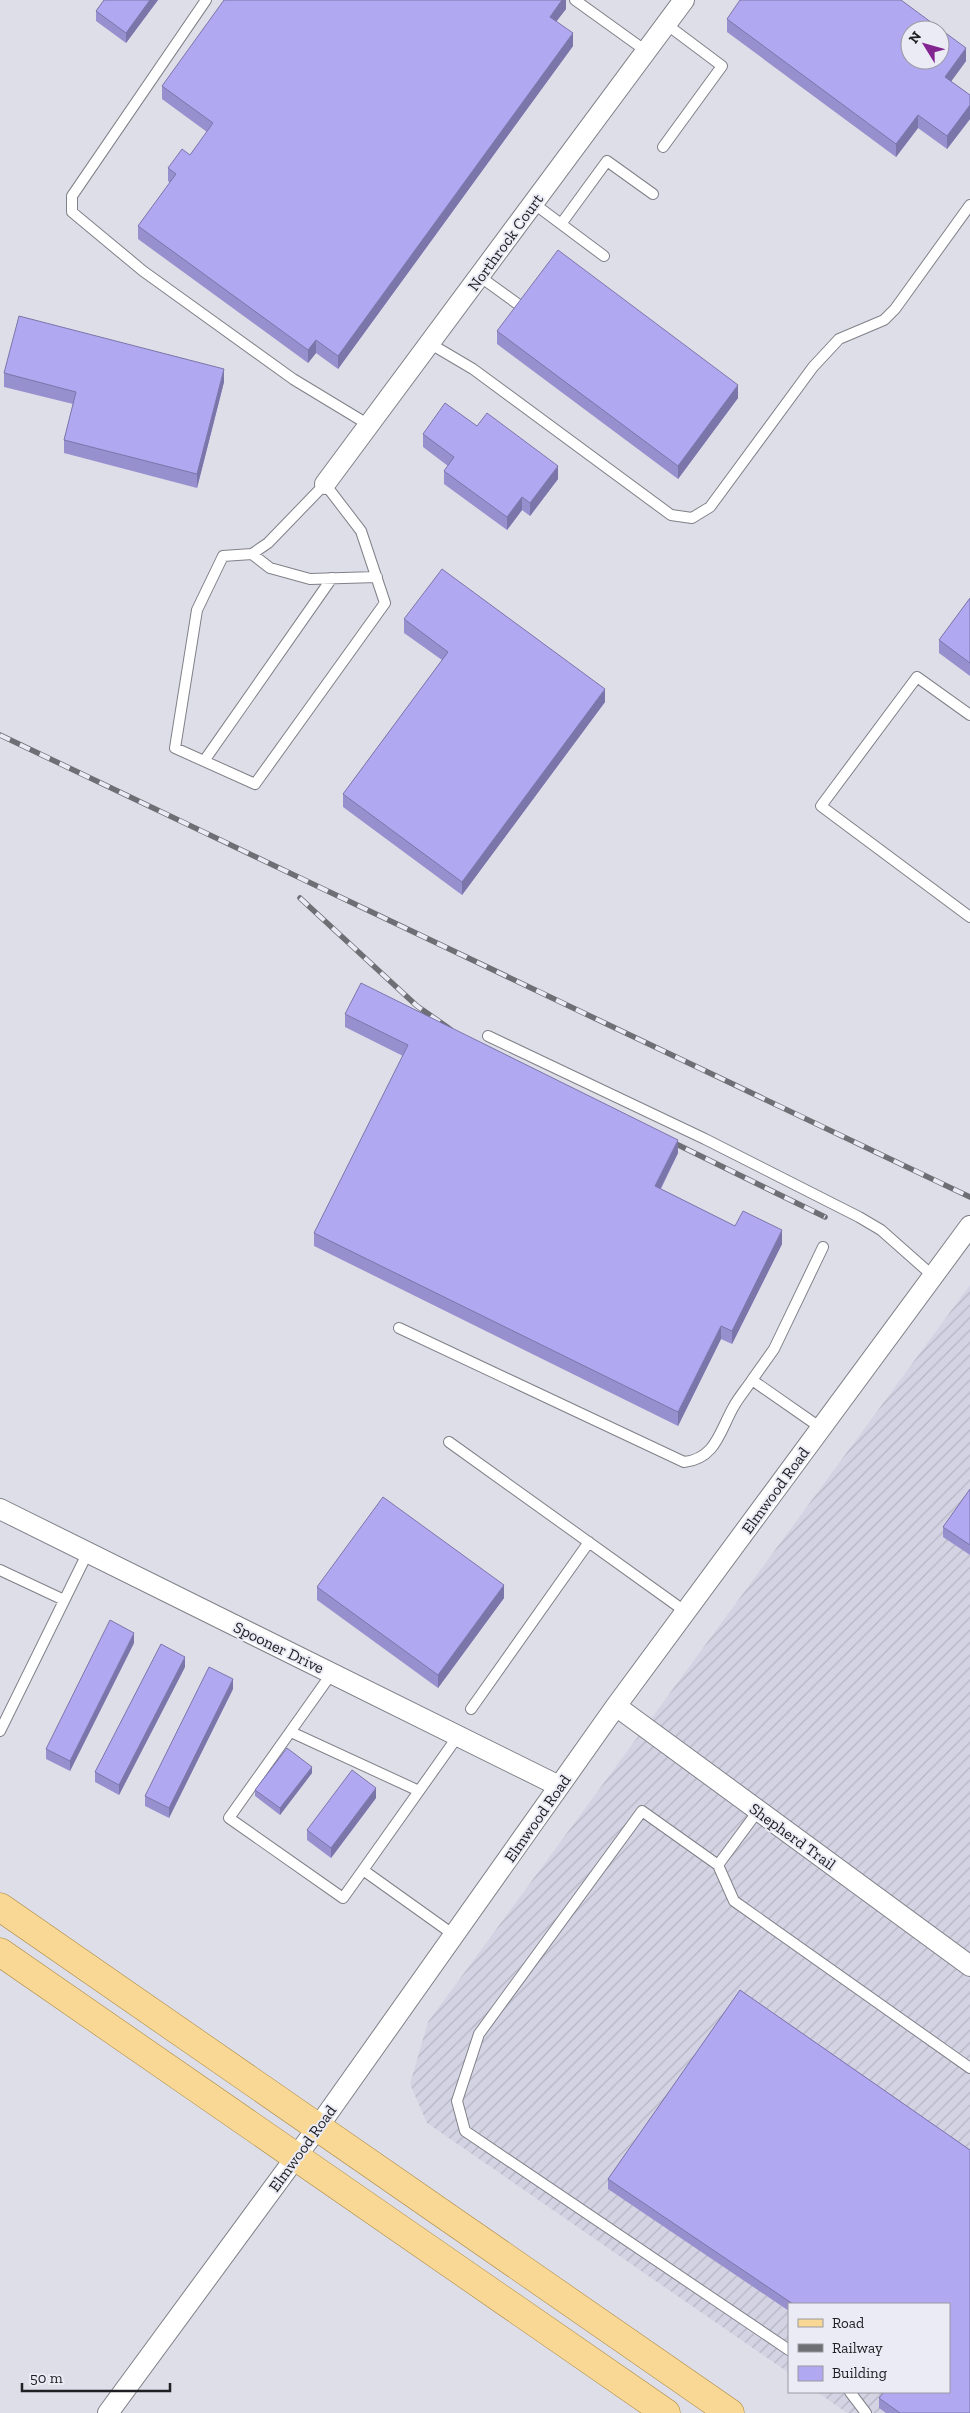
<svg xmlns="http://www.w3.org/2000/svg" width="970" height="2413" viewBox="0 0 970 2413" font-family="'Zilla Slab',serif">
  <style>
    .industrial { fill: url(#industrial-furrows) }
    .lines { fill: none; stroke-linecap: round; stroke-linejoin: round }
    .service-casing { stroke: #808089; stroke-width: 12 }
    .minor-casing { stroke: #808089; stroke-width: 22 }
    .primary-casing { stroke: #aa873f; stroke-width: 29 }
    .service { stroke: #fff; stroke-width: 10 }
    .minor { stroke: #fff; stroke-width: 20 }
    .primary { stroke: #f8d894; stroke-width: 28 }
    .rail-casing { stroke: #6e6e75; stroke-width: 5.5 }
    .rail { stroke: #ebebf5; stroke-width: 4; stroke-dasharray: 11; stroke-linecap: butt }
    .wall { fill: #9790cf }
    .shaded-wall { fill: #7b76a9 }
    .building { fill: #b0a8f1; stroke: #7b76a9; fill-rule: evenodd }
    .labels { text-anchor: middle; stroke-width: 4; stroke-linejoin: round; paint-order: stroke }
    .street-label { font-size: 16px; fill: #202024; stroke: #ebebf5 }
  </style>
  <defs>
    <pattern id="industrial-furrows" width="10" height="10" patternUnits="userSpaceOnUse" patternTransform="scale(1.25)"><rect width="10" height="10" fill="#d4d3e4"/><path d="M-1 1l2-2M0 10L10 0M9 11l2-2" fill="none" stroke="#b6b5c3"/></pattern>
  </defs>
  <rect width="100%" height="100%" fill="#dedee8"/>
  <path class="industrial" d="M970,1285V2413H847L817,2392H949V2304H789V2373L427,2123L410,2084L428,2022Z"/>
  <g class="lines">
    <g class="service-casing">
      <path id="service" d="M206,0L72,196V212L143,271L293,379L369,425
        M575,0L646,51
        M663,147L722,66L666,24
        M533,203L604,256
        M561,224L607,161L653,194
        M479,276L526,310
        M429,343L473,369L671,515L692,518L710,507L813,367L839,339L884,320L895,309L970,205
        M325,484L361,531L385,603L255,784L175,748L197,610L223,556L252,554L268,543Z
        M252,554L270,568L310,579L377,577
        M970,715L917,677L821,806L970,917
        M204,761L332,578
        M488,1036L705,1139L859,1217L881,1230L933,1276
        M399,1328L684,1462C716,1459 720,1430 734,1406C739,1397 746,1389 752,1380L821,1428
        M752,1380L774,1349L823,1247
        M449,1442L686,1612
        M0,1570L64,1600
        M332,1673L229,1818L343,1898L363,1870
        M471,1709L589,1542
        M0,1731L88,1552
        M291,1732L419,1791
        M718,1865L758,1811
        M454,1935L363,1870L458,1736
        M789,2350L465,2131L457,2101L479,2034L642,1811L718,1865L734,1901L970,2068
        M850,2392L866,2413"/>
    </g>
    <g class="minor-casing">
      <path id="minor" d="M325,484L684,0
        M0,1509L559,1786
        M616,1706L970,1966
        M108,2413L318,2127L616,1706L970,1226"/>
    </g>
    <g class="primary-casing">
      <path id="primary" d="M0,1907L730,2413
        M0,1952L666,2413"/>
    </g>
    <use href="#service" class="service"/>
    <use href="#minor" class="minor"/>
    <use href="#primary" class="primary"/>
    <g class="rail-casing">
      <path id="rail" d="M0,735L970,1197
        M300,898L417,1006L450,1029
        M666,1139L825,1217"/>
    </g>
    <use href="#rail" class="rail"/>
  </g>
  <path class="wall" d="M104,0H158L126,43L96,21V11Z
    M566,0V9L556,21L573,46L338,369L316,353L308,363L138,239V226L170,183L168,181V168L190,155L207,132L162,99V86Z
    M727,19L966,61L951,81L970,95V119L947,149L918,128L896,157L727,32Z
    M497,331L738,398L678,479L497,344Z
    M4,373L224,382L197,488L64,453V440L73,404L4,387Z
    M477,426L558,479L530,516L522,510L507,530L444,484V471L448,466L423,447V434Z
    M970,598V676L939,653V640Z
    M404,619L605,702L462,895L343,807V794L442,660L404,633Z
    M345,1014L678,1153L661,1189L735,1226L782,1244L732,1344L721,1339L678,1426L314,1246V1233L403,1056L345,1027Z
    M970,1489V1555L943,1537V1527Z
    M317,1587L504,1598L438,1688L317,1600Z
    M134,1643L70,1771L46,1759V1749Z
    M185,1667L119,1795L95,1782V1772Z
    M233,1689L169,1818L145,1806V1796Z
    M312,1773L280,1815L255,1796V1790Z
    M376,1798L331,1858L307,1840V1830Z
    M740,1990L970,2150V2413H886L879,2408V2398L884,2392H949V2304H789V2311L608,2189V2179Z"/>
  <path class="shaded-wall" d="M150,0H158L126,43V33Z
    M562,0H566V9L550,30V17Z
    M573,33V46L338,369V356Z
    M966,48V61L945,90V77Z
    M970,105V119L947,149V136Z
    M918,115V128L896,157V144Z
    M316,340V353L308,363V350Z
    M224,369V382L197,488V474Z
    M738,385V398L678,479V466Z
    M558,466V479L530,516V503Z
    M522,497V510L507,530V517Z
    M605,689V702L462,895V882Z
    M678,1140V1153L655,1199V1186Z
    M782,1230V1244L732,1344V1331Z
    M721,1326V1339L678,1426V1412Z
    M504,1585V1598L438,1688V1675Z
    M134,1633V1643L70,1771V1761Z
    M185,1657V1667L119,1795V1785Z
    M233,1679V1689L169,1818V1808Z
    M312,1767V1773L280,1815V1808Z
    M376,1788V1798L331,1858V1848Z"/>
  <path class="building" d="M104,0H150L126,33L96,11Z
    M224,0H562L550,17L573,33L338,356L316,340L308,350L138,226L176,174L168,168L182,149L190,155L213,123L162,86Z
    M740,0H901L966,48L945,77L970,95V105L947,136L918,115L896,144L727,19ZM910,30H940V60H910Z
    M558,250L738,385L678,466L497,331Z
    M19,316L224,369L197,474L64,440L76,392L4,373Z
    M445,403L477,426L487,413L558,466L530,503L522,497L507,517L444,471L454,457L423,434Z
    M442,569L605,689L462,882L343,794L448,652L404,619Z
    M970,598V663L939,640Z
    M361,983L678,1140L655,1186L735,1226L743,1211L782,1230L732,1331L721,1326L678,1412L314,1233L408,1045L345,1014Z
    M970,1489V1545L943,1527Z
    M383,1497L504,1585L438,1675L317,1587Z
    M110,1620L134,1633L70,1761L46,1749Z
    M161,1644L185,1657L119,1785L95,1772Z
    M209,1667L233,1679L169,1808L145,1796Z
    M287,1748L312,1767L280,1808L255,1790Z
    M352,1770L376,1788L331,1848L307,1830Z
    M740,1990L970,2150V2413H900L879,2398L884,2392H949V2304H793L608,2179Z"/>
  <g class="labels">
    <g class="street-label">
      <text transform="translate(505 242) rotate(-54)" y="6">Northrock Court</text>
      <text transform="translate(775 1490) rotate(-54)" y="6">Elmwood Road</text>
      <text transform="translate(279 1647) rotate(26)" y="6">Spooner Drive</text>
      <text transform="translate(537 1818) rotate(-55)" y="6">Elmwood Road</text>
      <text transform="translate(793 1836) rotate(36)" y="6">Shepherd Trail</text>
      <text transform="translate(302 2148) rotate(-54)" y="6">Elmwood Road</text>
    </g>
  </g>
  <rect x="788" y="2303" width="162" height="90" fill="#ebebf5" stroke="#9a9aa1"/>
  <rect x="798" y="2319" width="25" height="8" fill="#f8d894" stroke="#9a9aa1"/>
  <text x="832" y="2328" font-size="15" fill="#202024">Road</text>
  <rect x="798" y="2344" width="25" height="8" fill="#6e6e75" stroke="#9a9aa1"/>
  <text x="832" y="2353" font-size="15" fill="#202024">Railway</text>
  <rect x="798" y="2366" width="25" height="15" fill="#b0a8f1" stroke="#9a9aa1"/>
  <text x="832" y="2378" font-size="15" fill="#202024">Building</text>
  <g transform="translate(925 45) rotate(307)"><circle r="24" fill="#ebebf5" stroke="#9a9aa1"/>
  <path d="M0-4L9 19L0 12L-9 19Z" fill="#822591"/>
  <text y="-8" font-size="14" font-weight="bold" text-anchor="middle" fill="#202024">N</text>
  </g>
  <path d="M22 2383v8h148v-8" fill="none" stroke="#202024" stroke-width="2.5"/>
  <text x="30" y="2383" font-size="15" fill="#202024" stroke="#ebebf5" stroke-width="4" paint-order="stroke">50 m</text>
</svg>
